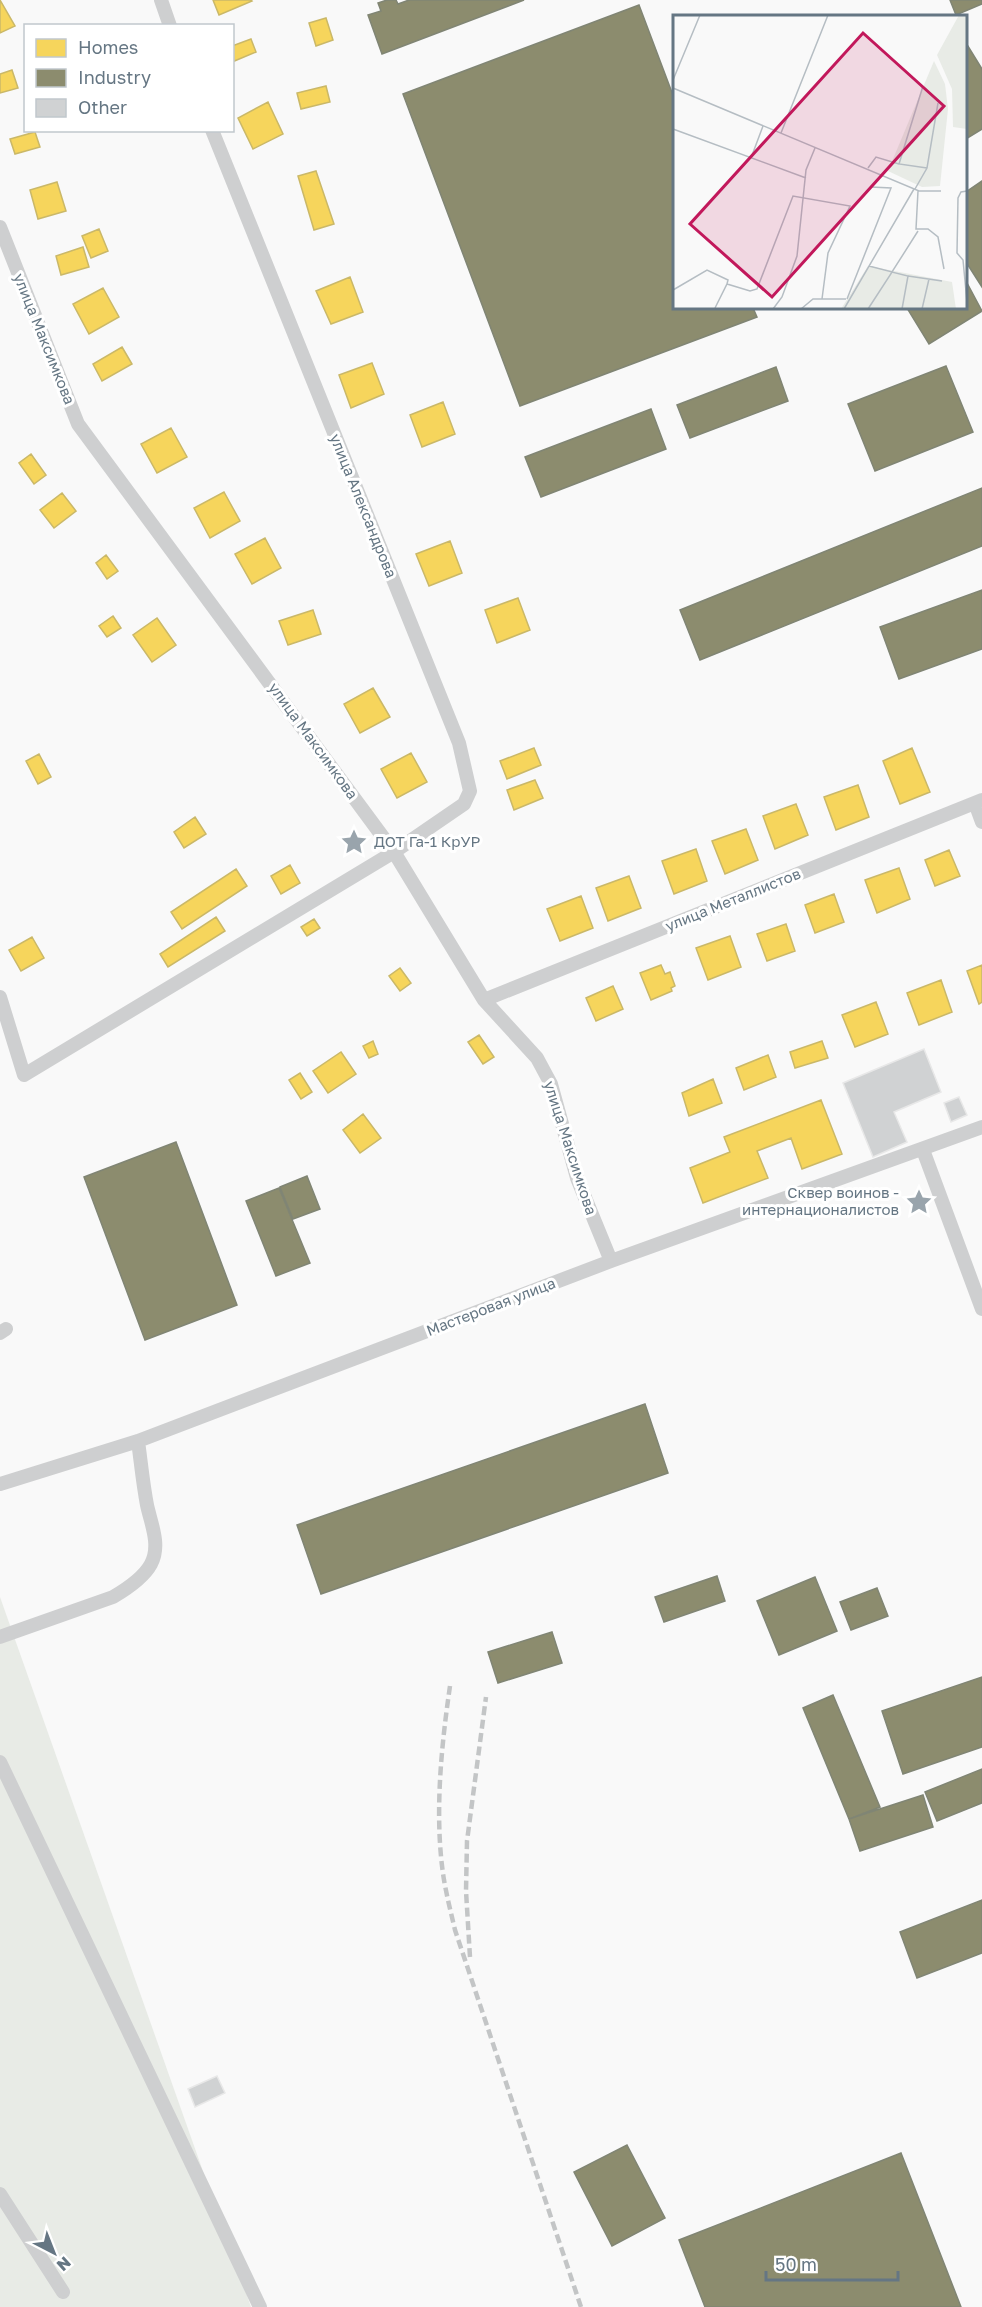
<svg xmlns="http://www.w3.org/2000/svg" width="982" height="2307" viewBox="0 0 982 2307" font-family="'Golos Text',sans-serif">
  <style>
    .green { fill: #e8ebe6 }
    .homes { fill: #f6d55c; stroke: #cab868; stroke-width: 1.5 }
    .industry { fill: #8c8c6e; stroke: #808574; stroke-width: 1.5 }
    .building { fill: #d0d2d3; stroke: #e8e8e8; stroke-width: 1.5 }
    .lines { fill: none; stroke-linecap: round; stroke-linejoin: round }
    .minor { stroke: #cecfd0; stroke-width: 14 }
    .rail { stroke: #c3c5c6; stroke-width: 4.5; stroke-dasharray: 9 4.5; stroke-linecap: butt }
    .labels { text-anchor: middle; stroke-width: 6; stroke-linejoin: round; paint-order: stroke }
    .street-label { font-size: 15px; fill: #657683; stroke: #fff }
    .poi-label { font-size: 15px; fill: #657683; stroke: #fff; text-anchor: start }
    .inset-road { fill: none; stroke: #b5bdc3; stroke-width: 1.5 }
    .view { fill: #c2185b; fill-opacity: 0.15; stroke: #c2185b; stroke-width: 3 }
    .inset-edge { fill: none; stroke: #657683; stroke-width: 3 }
  </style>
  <rect width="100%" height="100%" fill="#f9f9f9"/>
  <path class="green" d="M0,1597L251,2307H0Z"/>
  <path class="homes" d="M0,0L15,26L0,33Z
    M213,0H251L252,1L219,15Z
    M326,18L333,40L316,46L309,23Z
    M251,39L256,52L232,62V46Z
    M12,70L18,88L0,93V74Z
    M326,86L330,102L301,109L297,93Z
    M268,102L283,134L253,149L238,118Z
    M35,132L40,147L15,154L10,139Z
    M316,171L334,224L314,230L298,176Z
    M57,182L66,211L38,219L30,190Z
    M99,229L108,251L91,258L82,236Z
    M83,247L89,267L61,275L56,256Z
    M350,277L363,312L331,324L316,291Z
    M103,288L119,317L89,334L73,304Z
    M122,347L132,364L102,381L93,364Z
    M372,363L384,394L351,408L339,375Z
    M443,402L455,434L422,447L410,415Z
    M171,428L187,457L157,473L141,444Z
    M31,454L46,475L34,484L19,463Z
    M224,492L240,521L210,538L194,508Z
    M62,493L76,511L54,528L40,510Z
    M265,538L281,568L252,584L235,554Z
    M450,541L462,573L429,586L416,554Z
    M106,555L118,571L107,579L96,563Z
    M518,598L530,630L497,643L485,610Z
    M313,610L321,634L288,645L279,621Z
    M113,616L121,628L107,637L99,626Z
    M157,618L176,645L152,662L133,635Z
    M373,688L390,717L360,733L344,704Z
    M534,748L541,765L507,779L500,761Z
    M912,748L930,792L900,804L883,761Z
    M411,753L427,782L397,798L381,769Z
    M39,754L51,777L38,784L26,761Z
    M535,780L543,798L514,810L507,790Z
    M858,785L869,817L836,830L824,797Z
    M796,804L808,835L775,849L763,816Z
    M195,817L206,834L184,848L174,832Z
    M746,829L758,860L725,874L712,841Z
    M696,849L707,881L674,894L662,861Z
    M949,850L960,876L935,886L925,860Z
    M290,865L300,883L281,894L271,876Z
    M899,868L910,899L877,913L865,880Z
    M236,869L247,886L182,929L171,912Z
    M629,876L641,908L608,921L596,888Z
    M834,894L844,922L815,933L805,905Z
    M581,896L593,928L560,941L547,909Z
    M216,917L225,931L168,967L160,954Z
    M314,919L320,928L307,936L301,927Z
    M786,924L795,951L767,961L757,934Z
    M730,936L741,967L708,980L696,948Z
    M32,937L44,958L21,971L9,950Z
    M661,965L665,974L670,972L675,986L671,988L672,991L651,1000L640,973Z
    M982,965V1002L979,1004L967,971Z
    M400,968L411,983L400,991L389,976Z
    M941,980L952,1012L919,1025L907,993Z
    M613,986L623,1009L596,1021L586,998Z
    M876,1002L888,1034L855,1047L842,1015Z
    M479,1035L494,1057L483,1064L468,1042Z
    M373,1041L378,1054L369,1058L363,1046Z
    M822,1041L828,1058L795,1068L790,1052Z
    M341,1052L356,1074L328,1093L313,1071Z
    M768,1055L776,1077L744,1090L736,1068Z
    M300,1073L312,1092L301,1099L289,1080Z
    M713,1079L722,1103L689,1116L682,1093Z
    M821,1100L842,1154L802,1169L791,1138L757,1151L768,1178L703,1203L690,1168L730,1152L724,1137Z
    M363,1114L381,1138L360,1153L343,1130Z"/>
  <path class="industry" d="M387,0H396L398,4L409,0H524L382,54L368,15L381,11L378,3Z
    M950,0H982V4L956,15Z
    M639,5L674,98V308H753L757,317L520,406L403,94Z
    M966,43L982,69V129L966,139Z
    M982,181V287L966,262V192Z
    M966,281L982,311L929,344L907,308H966Z
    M946,366L973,432L875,471L848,404Z
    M776,367L788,401L690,438L677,405Z
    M651,409L666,449L541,497L525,457Z
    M982,488V546L700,660L680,610Z
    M982,590V649L899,679L880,627Z
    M176,1142L237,1305L145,1340L84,1177Z
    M307,1176L320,1209L293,1219L280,1187Z
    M279,1188L310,1263L276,1276L246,1201Z
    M645,1404L668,1473L321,1594L297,1525Z
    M717,1576L725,1601L664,1622L655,1597Z
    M815,1577L837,1631L779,1655L757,1601Z
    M877,1588L888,1616L851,1630L840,1602Z
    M552,1632L562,1663L498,1683L488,1652Z
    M982,1677V1747L903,1774L882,1711Z
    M833,1695L880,1807L849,1819L803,1708Z
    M982,1769V1803L937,1821L925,1792Z
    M923,1795L933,1827L860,1851L849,1819Z
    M982,1900V1953L917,1978L900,1932Z
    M627,2145L665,2218L612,2246L574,2172Z
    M901,2153L961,2307H705L679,2240Z"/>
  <path class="building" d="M924,1049L941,1092L894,1112L907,1142L873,1157L843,1083Z
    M959,1097L967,1115L951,1122L944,1103Z
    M217,2076L225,2093L195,2107L188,2089Z"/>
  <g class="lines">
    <path class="minor" d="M161,0L170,26
      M0,227L78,424L394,852L484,1000L537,1058L551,1084L577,1178L611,1261
      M975,803L982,822
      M0,997L24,1075L394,852L464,804L470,791L459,743L212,130
      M484,1000L982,800
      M923,1150L982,1309
      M0,1333L6,1329
      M0,1484L138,1441L611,1261L982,1127
      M0,1637L113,1597C125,1590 144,1577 151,1564C161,1545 151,1524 147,1505C143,1484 141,1463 138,1441
      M0,1762L260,2307
      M0,2194L63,2292"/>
    <path class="rail" d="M450,1686C441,1748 434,1818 444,1880C447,1897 451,1913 455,1930L581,2307
      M470,1957L466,1891L467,1841L486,1697"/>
  </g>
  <defs>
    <g id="sight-bare" transform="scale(2.07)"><path d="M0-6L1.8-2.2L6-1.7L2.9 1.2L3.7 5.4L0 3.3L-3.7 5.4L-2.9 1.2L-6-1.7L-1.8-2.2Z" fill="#99a4ac" stroke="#fff" stroke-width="2.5" paint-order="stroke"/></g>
  </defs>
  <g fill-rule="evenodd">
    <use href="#sight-bare" x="354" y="842"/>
    <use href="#sight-bare" x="919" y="1202"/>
  </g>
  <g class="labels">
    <g class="street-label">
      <text transform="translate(44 339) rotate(68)" y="5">улица Максимкова</text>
      <text transform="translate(363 506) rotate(68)" y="5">улица Александрова</text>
      <text transform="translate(313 741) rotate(54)" y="5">улица Максимкова</text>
      <text transform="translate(733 900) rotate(-22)" y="5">улица Металлистов</text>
      <text transform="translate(570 1148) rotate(72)" y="5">улица Максимкова</text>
      <text transform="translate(491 1307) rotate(-21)" y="5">Мастеровая улица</text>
    </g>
    <g class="poi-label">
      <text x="374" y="847">ДОТ Га-1 КрУР</text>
      <text x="899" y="1198" text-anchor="end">Сквер воинов -<tspan x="899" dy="17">интернационалистов</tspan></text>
    </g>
  </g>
  <g transform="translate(673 15)">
    <rect width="294" height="294" fill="#f9f9f9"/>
    <path d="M286,0H294V114L280,112L279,74L264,40ZM261,46L272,69L275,94L267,171L249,172L215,156ZM195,251L279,267L283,294H168Z" fill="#e8ebe6"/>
    <path class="inset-road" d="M0,65L27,0M250,71L226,149L254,153M0,73L246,176H268M0,114L133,163M108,118L155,0M78,143L90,111M195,153L203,142L226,149M242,174L254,153L265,88M245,176L243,214H255L265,222L271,254M294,176L288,177L285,183L284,238L290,245L294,287M196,251L219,257L245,216M235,261L269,266M0,275L34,255L55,265L54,269M174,284L218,173L198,172M42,293L54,269L77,276L84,274L120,181L177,191L155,238L149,284M100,294L109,282L124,241L133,155L142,133M128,294L140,284H173M171,294L241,174M195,294L219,257L235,261L229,294M249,294L256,264"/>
    <path class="view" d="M190,18L271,91L99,282L17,209Z"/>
    <rect width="294" height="294" class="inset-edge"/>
  </g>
  <rect x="24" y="24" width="210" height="108" fill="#ffffff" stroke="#c1c8cd" stroke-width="1.5"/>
  <rect x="36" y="39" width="30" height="18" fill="#f6d55c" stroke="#c1c8cd" stroke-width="1.5"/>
  <text x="78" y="54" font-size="18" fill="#657683">Homes</text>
  <rect x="36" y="69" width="30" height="18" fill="#8c8c6e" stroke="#c1c8cd" stroke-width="1.5"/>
  <text x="78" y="84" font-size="18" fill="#657683">Industry</text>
  <rect x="36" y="99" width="30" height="18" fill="#d0d2d3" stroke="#c1c8cd" stroke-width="1.5"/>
  <text x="78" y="114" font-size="18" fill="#657683">Other</text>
  <g transform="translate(54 2253) rotate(138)" stroke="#ffffff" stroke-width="4.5" paint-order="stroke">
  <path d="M0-4.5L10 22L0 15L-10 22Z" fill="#657683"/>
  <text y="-9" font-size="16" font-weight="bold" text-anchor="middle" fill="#657683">N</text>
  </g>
  <path d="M766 2271v9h132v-9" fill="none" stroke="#657683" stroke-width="3"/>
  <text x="775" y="2271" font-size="18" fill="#657683" stroke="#ffffff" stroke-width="4.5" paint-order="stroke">50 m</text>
</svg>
